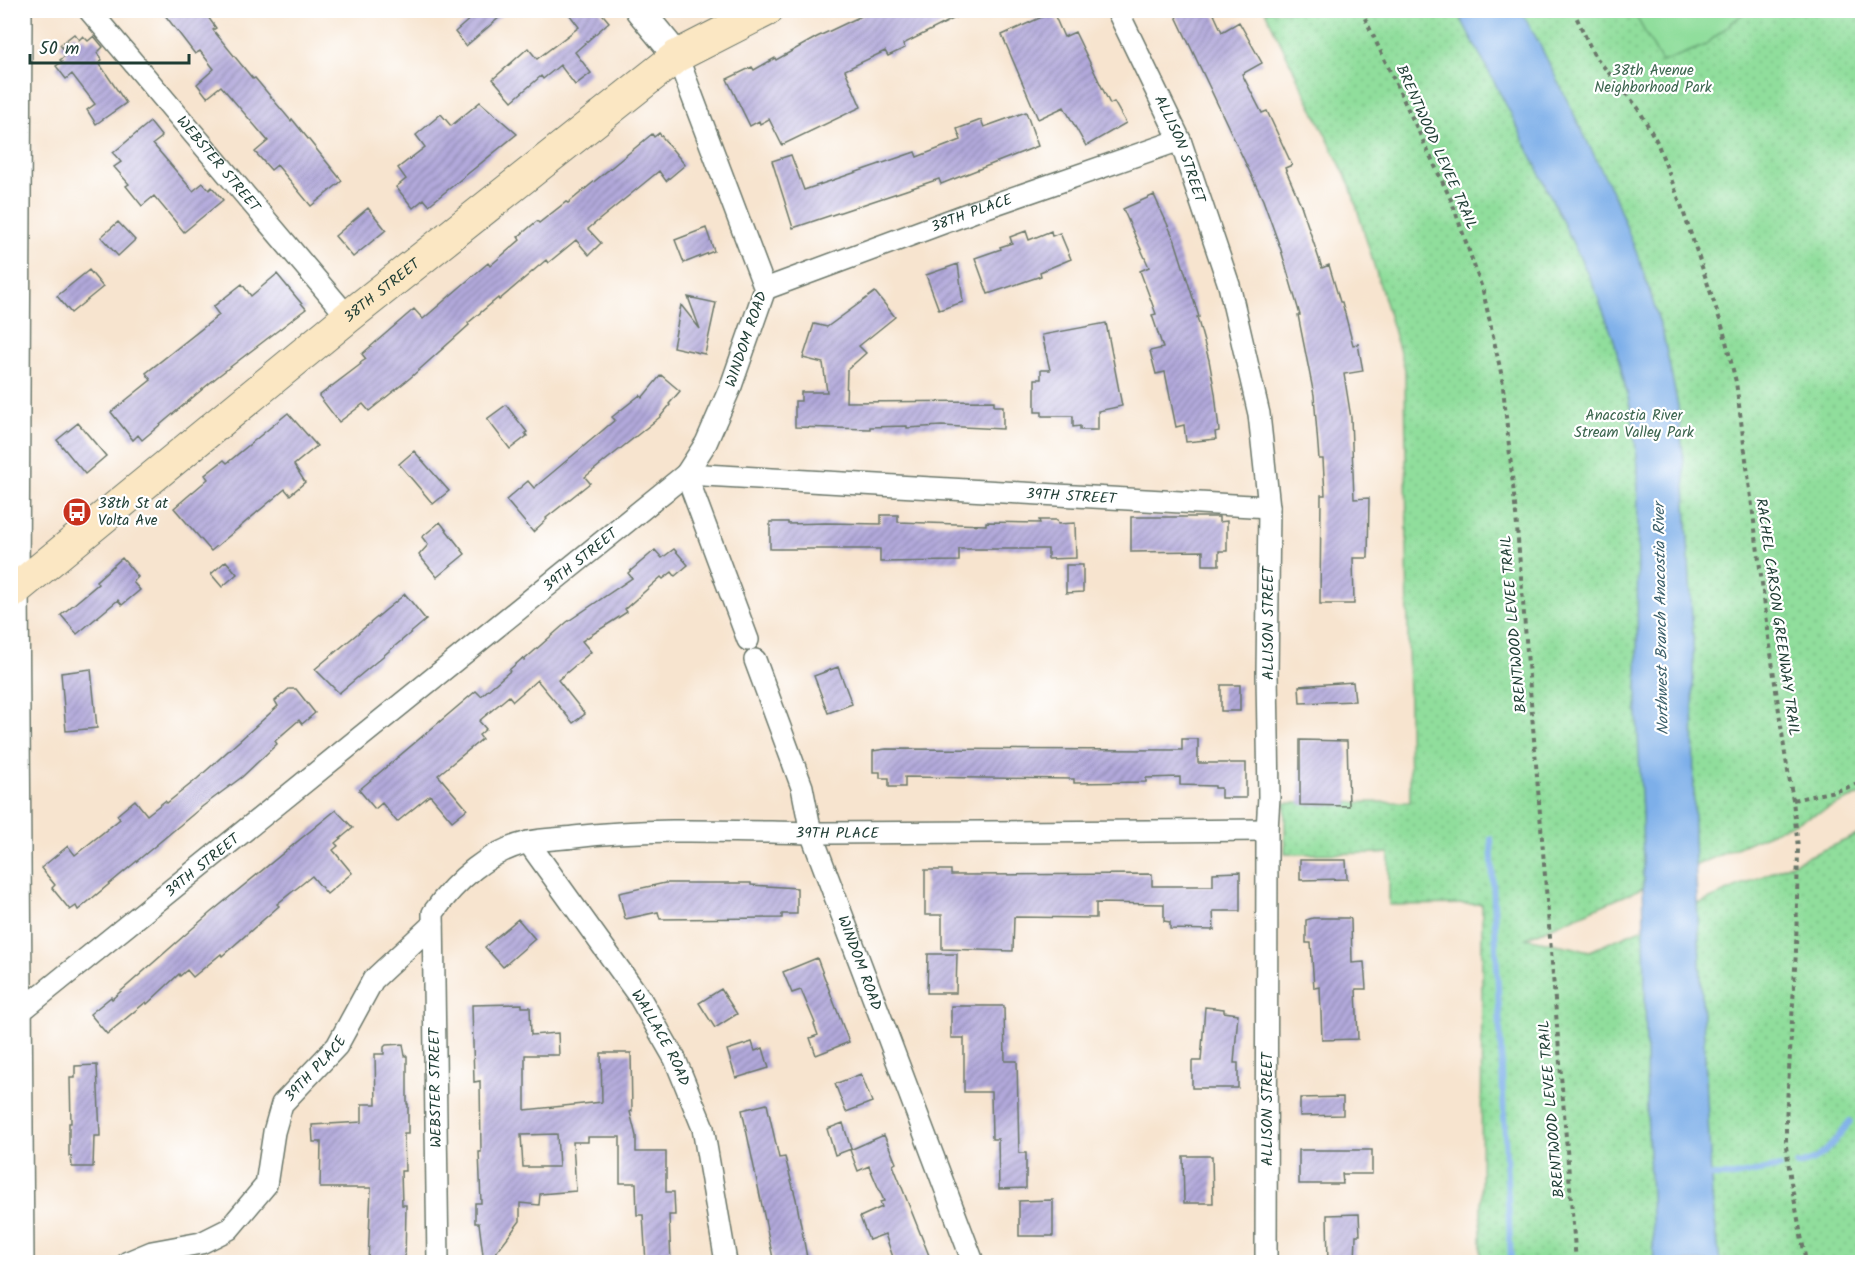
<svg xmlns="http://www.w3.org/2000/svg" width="1873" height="1273" viewBox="0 0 1873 1273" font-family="Kalam,sans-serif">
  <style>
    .grass { fill: url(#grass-dots); stroke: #588e68; stroke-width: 1.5 }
    .garden { fill: #90de9c; stroke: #588e68; stroke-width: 1.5 }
    .water { fill: #7dafe9; stroke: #4e768e; stroke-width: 1.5 }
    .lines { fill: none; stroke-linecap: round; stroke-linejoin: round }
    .stream { stroke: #7dafe9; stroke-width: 6 }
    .building { fill: url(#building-hatch); fill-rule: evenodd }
    .minor-casing { stroke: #6b776a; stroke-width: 24 }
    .tertiary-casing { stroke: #6b776a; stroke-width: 30 }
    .secondary-casing { stroke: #6b776a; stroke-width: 34 }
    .path { stroke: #6b776a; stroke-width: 4; stroke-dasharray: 4.5 4.5; stroke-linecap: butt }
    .minor { stroke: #fff; stroke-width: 21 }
    .tertiary { stroke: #fff; stroke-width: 27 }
    .secondary { stroke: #fbe7c3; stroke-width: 32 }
    .labels { text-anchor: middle; stroke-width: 4.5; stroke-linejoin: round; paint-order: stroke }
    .park-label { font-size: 15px; fill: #3b654e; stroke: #fff }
    .street-label { font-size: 15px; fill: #1f3d34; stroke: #fff }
    .poi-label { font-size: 15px; fill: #1f3d34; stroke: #fff; text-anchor: start }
    .water-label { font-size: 16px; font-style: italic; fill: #3b5f6a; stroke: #fff }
  </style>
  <defs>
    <pattern id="grass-dots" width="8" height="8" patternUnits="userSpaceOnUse" patternTransform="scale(1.5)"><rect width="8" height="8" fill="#90de9c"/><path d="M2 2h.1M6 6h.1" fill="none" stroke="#7cbf87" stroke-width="1.8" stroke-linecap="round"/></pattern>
    <pattern id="building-hatch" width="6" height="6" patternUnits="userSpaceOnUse" patternTransform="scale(1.5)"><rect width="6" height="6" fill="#b2a9db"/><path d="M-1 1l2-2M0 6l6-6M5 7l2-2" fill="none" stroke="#908bb2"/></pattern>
  </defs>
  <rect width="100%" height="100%" fill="#fff"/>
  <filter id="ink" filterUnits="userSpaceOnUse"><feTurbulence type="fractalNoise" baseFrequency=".0167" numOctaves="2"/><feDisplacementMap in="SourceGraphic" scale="12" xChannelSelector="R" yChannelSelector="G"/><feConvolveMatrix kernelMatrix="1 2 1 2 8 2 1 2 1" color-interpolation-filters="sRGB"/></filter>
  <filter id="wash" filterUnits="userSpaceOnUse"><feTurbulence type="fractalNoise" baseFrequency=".008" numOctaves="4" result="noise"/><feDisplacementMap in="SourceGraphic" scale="24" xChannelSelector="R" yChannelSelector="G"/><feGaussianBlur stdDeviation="1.35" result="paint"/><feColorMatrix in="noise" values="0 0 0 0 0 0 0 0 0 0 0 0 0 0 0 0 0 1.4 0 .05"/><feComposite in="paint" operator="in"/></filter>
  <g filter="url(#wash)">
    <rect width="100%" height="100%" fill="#f7e4cf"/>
    <path class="grass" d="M1265,11H1862V794L1526,938L1590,951L1862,833V1262H1481L1482,904L1389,905V853L1285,854V803L1410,802L1405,369L1350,185Z"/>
    <path class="garden" d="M1633,11H1746L1704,46L1662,62Z"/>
    <path class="water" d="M1457,11H1521L1538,41L1616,200L1642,267L1663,334L1678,406L1684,464L1693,637L1694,840L1712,1196L1720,1262H1654L1647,1110L1642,813L1637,714L1638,466L1632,414L1614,340L1594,287L1512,116Z"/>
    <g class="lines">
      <path class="stream" d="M1491,839L1511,1262
        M1797,1165C1824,1161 1834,1141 1850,1122
        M1704,1176H1734L1780,1167"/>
    </g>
    <g id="blocks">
      <path class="building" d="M161,10H203L216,28L213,30L253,79L255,78L291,121L292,119L342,181L311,206L277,165L271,170L255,152L268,141L221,86L207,97L197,84L214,69L200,51L195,54Z
        M480,10H508L466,46L455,32Z
        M566,10H599L609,22L575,52L591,73L575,85L560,65L543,79L541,76L512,101L493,79L528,48L537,59L579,27Z
        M874,10H971L903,44L905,48L888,56L885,51L845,70L861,107L782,145L769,119L760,124L759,121L750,126L727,79L752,67L754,70L775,58L776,60L817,37Z
        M1173,10H1212L1222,32L1239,22L1262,63L1242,74L1262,113L1267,111L1292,165L1285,168L1301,205L1322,268L1329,265L1340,302H1342L1353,345L1358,344L1363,371L1344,374L1351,418L1354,499L1369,498L1368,558H1353L1354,604H1320L1321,495H1325L1323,459H1319L1314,395L1298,315H1300L1281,250L1263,200Z
        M1053,12L1064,37L1075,32L1110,104L1114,102L1126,123L1086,146L1064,107L1038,119L1002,35Z
        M74,34L79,40L83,36L88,41L94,36L103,47L97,53L102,60L99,63L126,103L96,124L87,110L95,104L72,74L66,79L56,66L62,62L60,60L67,54L60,45Z
        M480,102L517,134L429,205L424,199L413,208L396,187L406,179L398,168L425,147L416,135L441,114L451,126Z
        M1026,112L1038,146L941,184L939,179L793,228L772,161L791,155L804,190L915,152L917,157L961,140L957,129L981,120L984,127Z
        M150,122L162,137L153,144L193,191L203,183L209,190L212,187L223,200L184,232L154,196L142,206L126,186L129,184L114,167L121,162L113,153Z
        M659,133L685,165L666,181L659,171L588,229L601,243L589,255L576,240L548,263L546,260L499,300L498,298L468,323L469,325L410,378L369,411L363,404L339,422L319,396L361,364L360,363L366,359L362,354L414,309L423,319L488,263L490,266L520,240L518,237L537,221L539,223L566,202L568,203L652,134L654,137Z
        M1154,195L1175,241L1199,317H1197L1209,360L1215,393L1219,431L1215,432L1216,439L1186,442L1184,425L1176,427L1165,372L1156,374L1150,351L1163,348L1152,315L1156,314L1140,271L1149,267L1123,209Z
        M368,208L386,230L353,257L335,236Z
        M118,222L135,240L118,256L101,237Z
        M706,228L714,251L684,263L675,240Z
        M1026,231L1029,240L1051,231L1052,236L1060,233L1071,259L1040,272L1041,276L988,294L975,258L1001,249L1000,247L1012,243L1010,237Z
        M958,264L963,302L939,310L926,275Z
        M89,270L103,287L71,313L57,296Z
        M277,274L306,309L217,377L142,440L138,435L133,440L111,412L151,380L146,373L219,315L213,307L242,284L251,296Z
        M875,292L895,317L859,346L866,353L847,370L846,402L994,401V406H1003V429L942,426L907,428V426L870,427V429L795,427V401H801V392H827L823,363L803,358L814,324L827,327Z
        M688,297L716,303L705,354L673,347L681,305L700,329Z
        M1106,323L1122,406L1098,411V430H1080V426L1073,427V416H1042V412H1035V379H1041V370H1050L1042,335Z
        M661,375L680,391L669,404L670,405L660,417L585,477L590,483L546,518L547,519L533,532L506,500L528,481L534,488L615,420L612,417L640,395L642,398Z
        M506,405L527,432L525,433L527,436L510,449L487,419Z
        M288,413L317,446L294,465L305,482L290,495L285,489L211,551L174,508L208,479L205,475L224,460L227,463Z
        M78,423L106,456L85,474L57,440Z
        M414,451L449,491L433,504L399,464Z
        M881,515H898V522L986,525V522L1040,523L1039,520H1057L1058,524L1075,523L1076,558L1048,559V549H959V561L880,562V549H770V522H788V524L826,523L881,524Z
        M1131,517H1219V522L1227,521V551H1219V565H1203V551L1131,552Z
        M440,522L465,554L437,577L419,555L428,545L422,537Z
        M674,549L688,565L675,576L672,572L663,579L661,577L625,609L627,612L582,641L591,652L558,680L585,714L573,723L537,680L513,701L509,696L479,721L486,729L479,735L482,739L438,775L467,809L452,821L430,795L397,822L382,803L375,809L359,790L476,691L481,696L510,671L509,670L523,658L524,660L567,622L632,578L628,573L655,550L662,558Z
        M122,558L138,577L133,582L140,590L122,605L118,600L77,634L61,615L98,584L96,581Z
        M226,561L237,574L222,587L211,574Z
        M1066,565H1083V592L1066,593Z
        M405,594L426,620L339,693L315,669Z
        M838,667L852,704L828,713L814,676Z
        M91,669L97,728L66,731L61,673Z
        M1353,682L1355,701L1300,703L1299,686Z
        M1221,685H1240V711H1221Z
        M289,689H296L315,713L302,724L299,720L275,741L277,744L242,777L203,806L78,910L76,906L70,910L52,888L55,885L41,868L68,846L75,855L120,819L117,815L135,800L147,815L165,801L167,803L197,779L278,706L275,701Z
        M1182,739H1198V763H1246V798H1221V788H1215V786L1180,785V777L1146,778V782L1074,783V779L905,777V787H889V778H880V772H873V751L886,749L1182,750Z
        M1300,740L1347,741L1349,806L1300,805Z
        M336,810L353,828L335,843L338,846L333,850L352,873L327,894L312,876L277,904L279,906L222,956L221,954L193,977L187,970L180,976L179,974L147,1004L146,1002L107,1034L90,1014L111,997L112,999L210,913Z
        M1300,860H1346L1347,879L1300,880Z
        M925,870H951V875L1152,874V886H1213V873L1240,872V911H1213L1214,930L1170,929V922L1164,921V904L1096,903V918L1014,917L1013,951L942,949V915H925Z
        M665,883H751V885L797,888V914H782V918L660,919L658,912L625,919L619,893Z
        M1313,918H1350L1351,920L1352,963L1364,962L1366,989H1356L1358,1039L1322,1040L1320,987L1314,988L1311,943H1306V920Z
        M518,919L535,939L503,967L485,947Z
        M928,954H957L956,993H927Z
        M817,958L849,1042L816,1055L810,1038L818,1035L814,1024L815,1023L801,990L792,993L783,972Z
        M721,989L737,1014L715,1028L699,1003Z
        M522,1004V1007H530L531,1035L558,1033L559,1055H525V1110L602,1102L601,1053H631L632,1111L630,1112L636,1136V1152H666V1192H674L675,1215H669L671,1263H646L643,1215H637L636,1183H620V1137H588V1142H573L576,1191L540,1194L539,1205L520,1203V1221L488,1263H484L479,1223H475V1203H481L479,1152H481L480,1081L474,1082L472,1005ZM557,1134L559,1167H523L521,1135Z
        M951,1006H1004L1005,1061H1017L1019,1153H1026V1188L999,1189L998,1139H992L991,1092H964V1038H951Z
        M1205,1007L1224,1009V1012L1238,1014L1234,1063H1238V1088H1192V1061H1201Z
        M752,1042L755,1051L763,1048L769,1068L736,1078L727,1050Z
        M403,1044L405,1056H407V1104H408V1134H404L405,1171H401L402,1205H406L405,1263H368L371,1188H320L321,1142H313L312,1125L362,1122V1104H376L375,1054H384V1047L386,1045Z
        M97,1065L100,1136H94L93,1167H72L71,1156H69V1123H71L70,1078H75V1066Z
        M861,1074L872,1102L846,1112L835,1084Z
        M1343,1097V1115L1300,1116V1098Z
        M767,1104L779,1158L785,1157L796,1199L808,1263H774L742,1110Z
        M843,1123L851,1149L835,1155L827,1129Z
        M884,1135L896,1163L893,1165L932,1263H895L885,1234L869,1240L860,1217L882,1207L880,1202L884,1201L869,1166L858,1171L850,1150Z
        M1299,1150H1372V1174H1342L1343,1184H1299Z
        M1183,1156H1212L1213,1203H1184Z
        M1053,1200V1236H1019V1201Z
        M1359,1214L1360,1235H1356L1355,1263H1328L1327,1215Z"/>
    </g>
  </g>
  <g filter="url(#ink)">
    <use href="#blocks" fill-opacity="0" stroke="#6b776a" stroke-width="1.5"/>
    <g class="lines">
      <g class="minor-casing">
        <g id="minor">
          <path d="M21,10L18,587L23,1262"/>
          <path id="s1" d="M89,10L348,317"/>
          <path id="s2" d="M1117,10L1180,140L1229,285L1259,414L1269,507L1267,674L1269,797L1267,830L1266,1262"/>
          <path d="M677,56L765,289L731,386L706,443L686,474L748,640"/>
          <path id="s3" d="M765,289L978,210L1180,140"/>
          <path id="s4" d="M755,660L802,787L811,833L973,1262"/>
          <path id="s5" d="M528,842L640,998L675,1059L703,1128L726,1262"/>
          <path id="s6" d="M20,1012L686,474L1269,507"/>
          <path id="s7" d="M128,1262L152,1252L201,1243L229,1229L266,1185L274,1132L282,1104L337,1046L373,980L433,924"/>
          <path id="s8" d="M438,1262L433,913C456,880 489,851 529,842C544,839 559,839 574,837C657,827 740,832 823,833C971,833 1119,831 1267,830"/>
        </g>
      </g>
      <g class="tertiary-casing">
        <path id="tertiary" d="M639,10L677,56"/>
      </g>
      <g class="secondary-casing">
        <g id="secondary">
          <path id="s9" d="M10,594L348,317L677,56L767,10"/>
        </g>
      </g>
      <path class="path" d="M1361,10L1452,202L1483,291L1502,377L1516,515L1576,1262
        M1573,10L1594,55L1638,108L1657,142L1681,205L1723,329L1736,382L1774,676L1785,754L1793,800L1798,848L1796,951L1786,1121V1146L1791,1182L1806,1262
        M1793,800L1844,789L1862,781"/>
      <use href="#minor" class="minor"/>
      <use href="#tertiary" class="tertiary"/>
      <use href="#secondary" class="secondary"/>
    </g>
  </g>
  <defs>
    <g id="bus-disc" transform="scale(1.5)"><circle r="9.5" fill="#c8321e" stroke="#fff"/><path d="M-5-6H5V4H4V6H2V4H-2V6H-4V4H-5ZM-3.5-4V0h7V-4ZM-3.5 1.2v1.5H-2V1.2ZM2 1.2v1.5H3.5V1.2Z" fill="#fff"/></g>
  </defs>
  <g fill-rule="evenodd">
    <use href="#bus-disc" x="77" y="512"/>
  </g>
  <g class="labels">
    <g class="park-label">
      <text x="1653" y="75">38th Avenue<tspan x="1653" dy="17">Neighborhood Park</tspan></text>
      <text x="1634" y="420">Anacostia River<tspan x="1634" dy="17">Stream Valley Park</tspan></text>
    </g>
    <g class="street-label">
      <text transform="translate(1437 147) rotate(66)" y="5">BRENTWOOD LEVEE TRAIL</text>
      <text dy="5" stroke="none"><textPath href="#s2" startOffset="153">ALLISON STREET</textPath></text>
      <text dy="5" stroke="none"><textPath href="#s1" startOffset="201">WEBSTER STREET</textPath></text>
      <text dy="5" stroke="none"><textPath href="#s3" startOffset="220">38TH PLACE</textPath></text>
      <text dy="5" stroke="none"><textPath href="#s9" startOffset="480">38TH STREET</textPath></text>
      <text transform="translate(746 339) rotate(-71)" y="5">WINDOM ROAD</text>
      <text dy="5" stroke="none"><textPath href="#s6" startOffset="1242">39TH STREET</textPath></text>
      <text dy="5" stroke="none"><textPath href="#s6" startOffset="720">39TH STREET</textPath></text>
      <text transform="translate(1778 617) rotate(82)" y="5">RACHEL CARSON GREENWAY TRAIL</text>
      <text transform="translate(1268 623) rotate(-90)" y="5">ALLISON STREET</text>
      <text transform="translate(1513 624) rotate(-95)" y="5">BRENTWOOD LEVEE TRAIL</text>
      <text dy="5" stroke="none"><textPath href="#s8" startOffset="780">39TH PLACE</textPath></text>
      <text dy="5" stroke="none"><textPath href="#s6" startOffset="234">39TH STREET</textPath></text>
      <text dy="5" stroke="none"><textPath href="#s4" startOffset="321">WINDOM ROAD</textPath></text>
      <text dy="5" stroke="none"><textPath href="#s5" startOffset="237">WALLACE ROAD</textPath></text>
      <text dy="5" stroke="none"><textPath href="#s7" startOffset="296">39TH PLACE</textPath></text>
      <text transform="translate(435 1088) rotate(-91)" y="5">WEBSTER STREET</text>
      <text transform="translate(1267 1109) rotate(-90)" y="5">ALLISON STREET</text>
      <text transform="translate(1551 1109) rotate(-95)" y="5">BRENTWOOD LEVEE TRAIL</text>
    </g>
    <g class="poi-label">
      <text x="98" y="508">38th St at<tspan x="98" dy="17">Volta Ave</tspan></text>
    </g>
    <g class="water-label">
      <text transform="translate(1660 619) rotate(-91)" y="6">Northwest Branch Anacostia River</text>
    </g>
  </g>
  <rect width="1873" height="1273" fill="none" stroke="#fff" stroke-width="36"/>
  <path d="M30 54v9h159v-9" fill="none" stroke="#1f3d34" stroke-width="3"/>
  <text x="39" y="54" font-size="18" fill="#1f3d34" stroke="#ffffff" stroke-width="4.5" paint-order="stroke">50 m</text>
</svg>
